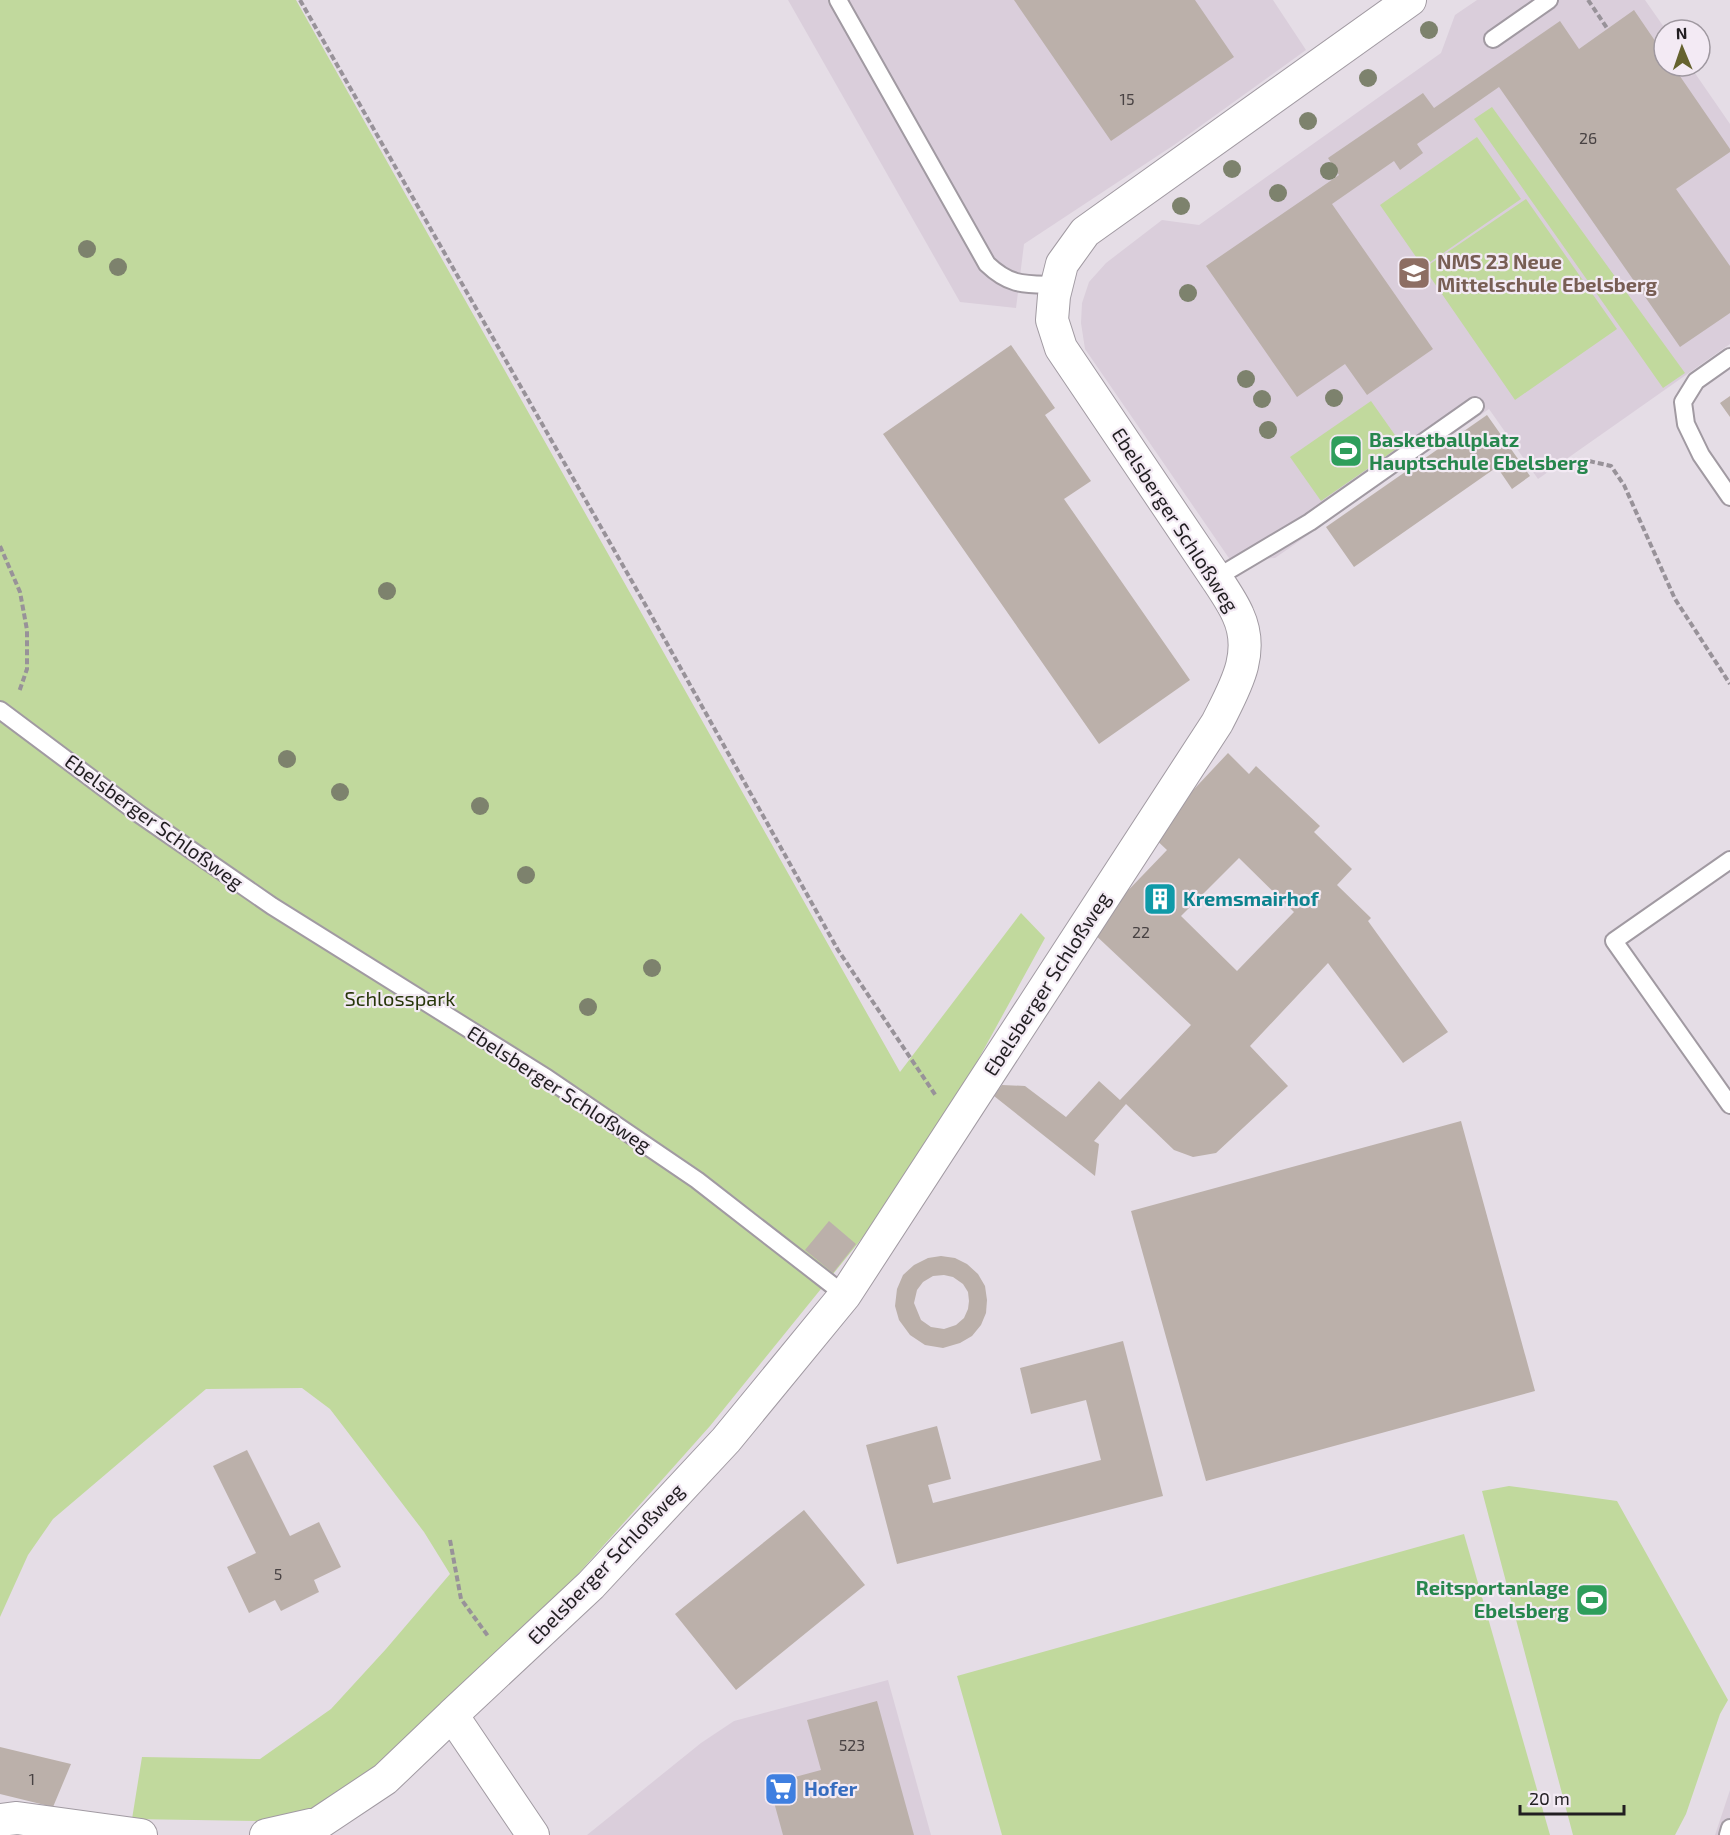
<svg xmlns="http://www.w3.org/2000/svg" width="1730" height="1835" viewBox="0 0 1730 1835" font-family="'Exo 2',sans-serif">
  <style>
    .built { fill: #dacedb }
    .green { fill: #c1d99d }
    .building { fill: #bbb0aa; fill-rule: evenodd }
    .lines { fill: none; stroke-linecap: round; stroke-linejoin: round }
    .lane-casing { stroke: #a19aa2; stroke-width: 20 }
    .street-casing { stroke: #a19aa2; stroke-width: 34 }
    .path { stroke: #989299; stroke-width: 4; stroke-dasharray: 6 3; stroke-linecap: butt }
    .lane { stroke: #fff; stroke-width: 16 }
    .street { stroke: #fff; stroke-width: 32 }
    .tree { fill: #7d826d }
    .labels { text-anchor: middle; stroke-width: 4.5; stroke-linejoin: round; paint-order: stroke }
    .number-label { font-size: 16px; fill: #484243 }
    .education-label { font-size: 20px; font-weight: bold; fill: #785e54; stroke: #f3eaf4; text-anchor: start }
    .leisure-label { font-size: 20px; font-weight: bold; fill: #27864d; stroke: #f3eaf4; text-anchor: start }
    .street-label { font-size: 20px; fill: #211e21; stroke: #f3eaf4 }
    .culture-label { font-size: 20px; font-weight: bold; fill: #0d838f; stroke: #f3eaf4; text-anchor: start }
    .park-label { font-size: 20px; fill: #28370a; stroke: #f3eaf4 }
    .shop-label { font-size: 20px; font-weight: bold; fill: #366cbe; stroke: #f3eaf4; text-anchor: start }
  </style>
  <rect width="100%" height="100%" fill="#e5dde6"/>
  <path class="built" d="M788,0H1273L1306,50L1174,145L1024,244L1016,308L960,302Z
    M1477,0H1645L1666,30H1664V66H1690L1730,124V344L1538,479L1489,409L1275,558L1231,561L1085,349L1081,323L1082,303L1089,282L1106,263L1162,220L1199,225L1441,53L1455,15Z
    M888,1680L931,1835H587L701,1743L734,1721Z
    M1730,1790V1835H1715Z"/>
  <path class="green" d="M0,0H296L900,1072L1021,913L1045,938L967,1080L863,1237L710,1426L579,1573L368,1777L315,1809L257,1821L132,1819L142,1757L260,1759L331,1709L386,1649L450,1574L424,1532L330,1409L302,1388L206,1389L53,1519L28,1555L0,1617Z
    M1492,107L1685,373L1663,388L1474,119Z
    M1477,137L1521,199L1423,267L1380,205Z
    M1526,199L1617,329L1515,400L1424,268Z
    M1371,401L1402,445L1321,501L1290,457Z
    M1509,1486L1617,1501L1728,1700L1720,1714L1686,1814L1675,1835H1573L1482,1491Z
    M1464,1534L1550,1835H1002L957,1676Z"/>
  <path class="building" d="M1014,0H1195L1234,57L1111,141Z
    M1634,10L1664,54V66H1673L1730,149V152L1676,189L1730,266V313L1680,347L1499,87L1417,144L1423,153L1400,170L1394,161L1332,204L1433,349L1367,395L1345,364L1297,397L1206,266L1339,175L1328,158L1423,93L1434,108L1560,21L1579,49Z
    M1011,345L1055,408L1045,415L1091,481L1064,499L1190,680L1099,744L883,434Z
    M1730,396V417L1720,403Z
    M1487,415L1530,476L1512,489L1497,467L1354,567L1326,527Z
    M1228,753L1249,774L1256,766L1320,826L1314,832L1352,869L1337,885L1371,918L1368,921L1448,1032L1403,1063L1328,963L1250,1046L1288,1086L1216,1153L1193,1157L1174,1150L1126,1104L1094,1141L1099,1144L1095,1176L994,1096L1002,1085L1025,1086L1066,1117L1099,1081L1120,1100L1191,1025L1090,930L1167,850L1151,835ZM1239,858L1294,912L1237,971L1181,916Z
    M1461,1121L1535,1391L1206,1481L1131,1211Z
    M829,1221L856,1244L833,1273L805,1250Z
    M941,1256L955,1258L967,1264L978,1274L985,1286L987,1300L986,1313L981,1325L972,1336L960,1343L943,1348L925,1345L910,1335L899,1320L895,1306L897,1289L903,1275L914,1265L928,1258ZM944,1275L953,1277L963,1284L968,1292L969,1301L968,1309L964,1318L956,1325L944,1329L931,1327L921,1320L914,1303L917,1290L923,1282L933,1276Z
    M1123,1341L1163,1496L897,1564L866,1445L937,1426L951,1479L928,1485L933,1503L1101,1460L1086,1400L1031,1414L1020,1368Z
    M247,1450L290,1536L319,1522L341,1567L314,1580L319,1592L281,1611L275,1600L249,1613L227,1567L256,1553L213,1466Z
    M804,1510L865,1585L736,1690L675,1614Z
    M877,1701L914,1835H783L769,1784L821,1770L807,1720Z
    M0,1747L71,1764L53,1807L0,1794Z"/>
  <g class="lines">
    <g class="lane-casing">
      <path id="lane" d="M838,0L987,264C1011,287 1026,284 1057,285
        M1493,39L1549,0
        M1730,357L1696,381L1683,402L1686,424L1701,455L1730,497
        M1216,578L1310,522L1475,406
        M0,710L139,814L272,906L547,1078L697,1180L845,1295
        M1730,860L1614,941L1730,1105
        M1728,1835L1730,1828"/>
    </g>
    <g class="street-casing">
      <path id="street" d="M0,1820L17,1818L141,1835
        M266,1835L319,1823L385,1779L452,1715
        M533,1835L452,1715L591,1585L726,1440L845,1295L1217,723C1234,689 1256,654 1238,615C1233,603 1224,590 1216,578L1061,348L1052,320L1054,296L1062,264L1085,232L1410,0"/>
    </g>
    <path class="path" d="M300,0L646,606L838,950L936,1096
      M1588,0L1607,28
      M1589,461L1611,466L1624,485L1675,599L1730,684
      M0,546L20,592L27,630V669L19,692
      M450,1540L461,1599L488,1636"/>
    <use href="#lane" class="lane"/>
    <use href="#street" class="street"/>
  </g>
  <g class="tree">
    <circle cx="1429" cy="30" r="9"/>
    <circle cx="1368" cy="78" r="9"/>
    <circle cx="1308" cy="121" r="9"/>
    <circle cx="1232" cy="169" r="9"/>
    <circle cx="1329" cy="171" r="9"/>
    <circle cx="1278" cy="193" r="9"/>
    <circle cx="1181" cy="206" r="9"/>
    <circle cx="87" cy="249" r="9"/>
    <circle cx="118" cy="267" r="9"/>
    <circle cx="1188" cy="293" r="9"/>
    <circle cx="1246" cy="379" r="9"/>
    <circle cx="1334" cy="398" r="9"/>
    <circle cx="1262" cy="399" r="9"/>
    <circle cx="1268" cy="430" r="9"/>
    <circle cx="387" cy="591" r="9"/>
    <circle cx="287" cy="759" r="9"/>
    <circle cx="340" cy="792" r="9"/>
    <circle cx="480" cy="806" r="9"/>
    <circle cx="526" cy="875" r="9"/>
    <circle cx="652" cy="968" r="9"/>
    <circle cx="588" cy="1007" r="9"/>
  </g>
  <defs>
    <g id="school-square" transform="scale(1.725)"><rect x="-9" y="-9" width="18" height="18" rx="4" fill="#8d6e63" stroke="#f3eaf4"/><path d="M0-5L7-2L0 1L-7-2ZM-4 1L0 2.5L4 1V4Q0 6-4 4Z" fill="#fff"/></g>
    <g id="stadium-square" transform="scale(1.725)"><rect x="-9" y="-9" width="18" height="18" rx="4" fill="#2e9e5b" stroke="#f3eaf4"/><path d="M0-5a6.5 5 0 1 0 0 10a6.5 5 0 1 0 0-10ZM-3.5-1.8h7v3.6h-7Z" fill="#fff"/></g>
    <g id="building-square" transform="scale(1.725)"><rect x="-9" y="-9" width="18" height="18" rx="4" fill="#0f9aa8" stroke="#f3eaf4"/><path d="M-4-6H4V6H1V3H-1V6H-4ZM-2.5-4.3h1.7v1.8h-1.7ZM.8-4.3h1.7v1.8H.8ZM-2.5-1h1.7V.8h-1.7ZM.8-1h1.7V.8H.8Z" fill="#fff"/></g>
    <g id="supermarket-square" transform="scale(1.725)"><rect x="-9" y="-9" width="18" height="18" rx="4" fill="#3f7fe0" stroke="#f3eaf4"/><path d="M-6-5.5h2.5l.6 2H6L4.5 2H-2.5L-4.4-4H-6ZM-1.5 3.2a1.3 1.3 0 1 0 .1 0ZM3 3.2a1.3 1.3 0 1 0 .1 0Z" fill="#fff"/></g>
  </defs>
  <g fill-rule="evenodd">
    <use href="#school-square" x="1414" y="273"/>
    <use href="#stadium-square" x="1346" y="451"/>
    <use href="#building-square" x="1160" y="899"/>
    <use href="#stadium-square" x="1592" y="1600"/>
    <use href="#supermarket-square" x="781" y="1789"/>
  </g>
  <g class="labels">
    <g class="number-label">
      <text x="1127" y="105">15</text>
      <text x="1588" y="144">26</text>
      <text x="1141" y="938">22</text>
      <text x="278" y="1580">5</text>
      <text x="852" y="1751">523</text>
      <text x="32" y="1785">1</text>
    </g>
    <g class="education-label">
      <text x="1437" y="269">NMS 23 Neue<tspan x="1437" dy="23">Mittelschule Ebelsberg</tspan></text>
    </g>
    <g class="leisure-label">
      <text x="1369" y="447">Basketballplatz<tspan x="1369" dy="23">Hauptschule Ebelsberg</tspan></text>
      <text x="1569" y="1595" text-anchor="end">Reitsportanlage<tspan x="1569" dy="23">Ebelsberg</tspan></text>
    </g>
    <g class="street-label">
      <text transform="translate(1175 520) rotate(57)" y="7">Ebelsberger Schloßweg</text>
      <text transform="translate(154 822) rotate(36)" y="7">Ebelsberger Schloßweg</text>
      <text transform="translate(1047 984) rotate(-57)" y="7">Ebelsberger Schloßweg</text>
      <text transform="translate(559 1089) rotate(33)" y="7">Ebelsberger Schloßweg</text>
      <text transform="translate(606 1564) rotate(-46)" y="7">Ebelsberger Schloßweg</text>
    </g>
    <g class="culture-label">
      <text x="1183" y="906">Kremsmairhof</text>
    </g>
    <g class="park-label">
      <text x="400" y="1006">Schlosspark</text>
    </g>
    <g class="shop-label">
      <text x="804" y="1796">Hofer</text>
    </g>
  </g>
  <g transform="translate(1682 48) rotate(358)"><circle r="28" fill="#f3eaf4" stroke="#9f98a0" stroke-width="1.5"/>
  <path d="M0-4.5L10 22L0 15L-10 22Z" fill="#65622e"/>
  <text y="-9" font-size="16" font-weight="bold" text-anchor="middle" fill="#211e21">N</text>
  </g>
  <path d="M1520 1805v9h104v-9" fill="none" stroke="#211e21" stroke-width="3"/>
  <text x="1529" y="1805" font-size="18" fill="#211e21" stroke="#f3eaf4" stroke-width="4.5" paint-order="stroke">20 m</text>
</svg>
